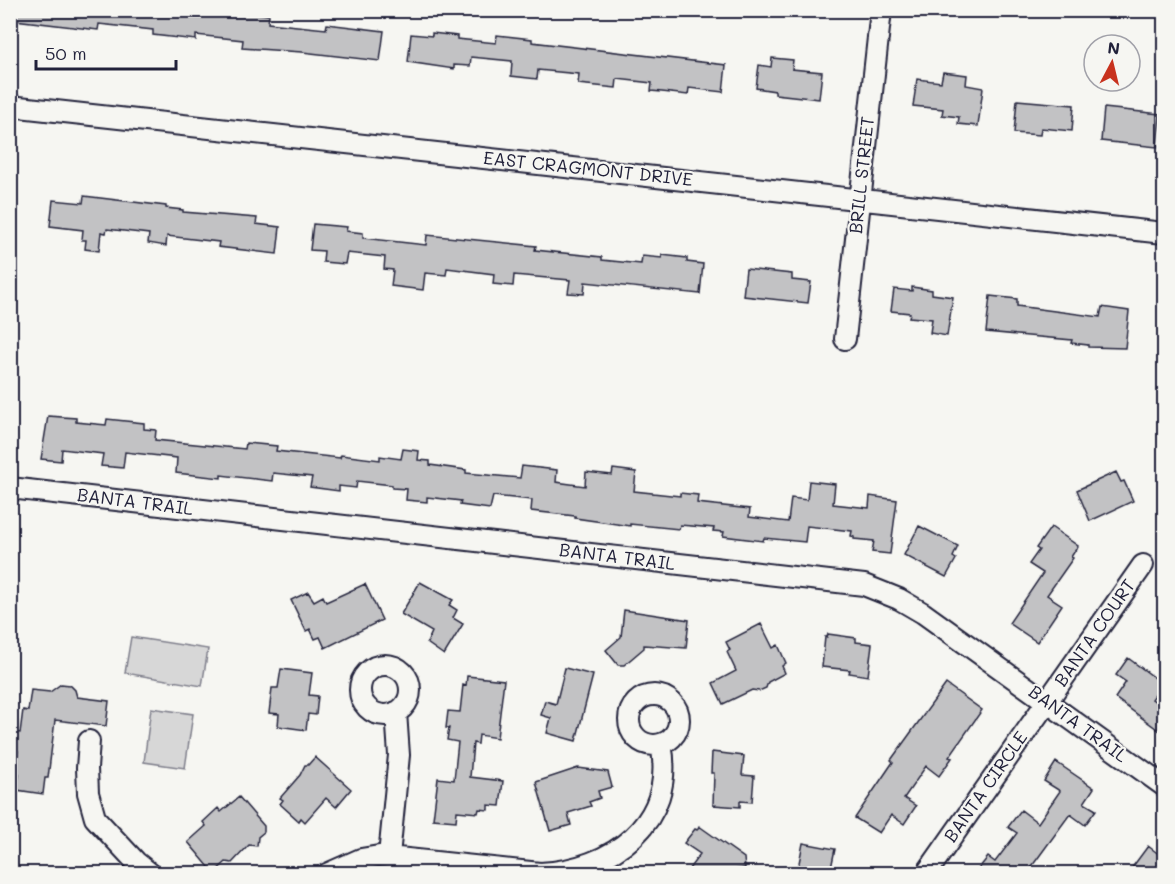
<svg xmlns="http://www.w3.org/2000/svg" width="1175" height="884" viewBox="0 0 1175 884" font-family="Mali,sans-serif">
  <style>
    .grass { fill: #d7d7d7; stroke: #7c7c89; stroke-width: 1.5 }
    .building { fill: #c2c2c4; stroke: #22223b; stroke-width: 1.5 }
    .lines { fill: none; stroke-linecap: round; stroke-linejoin: round }
    .minor-casing { stroke: #22223b; stroke-width: 24 }
    .minor { stroke: #f6f6f2; stroke-width: 20 }
    .labels { text-anchor: middle; stroke-width: 4.5; stroke-linejoin: round; paint-order: stroke }
    .street-label { font-size: 18px; fill: #22223b; stroke: #f6f6f2 }
  </style>
  <rect width="100%" height="100%" fill="#f6f6f2"/>
  <filter id="ink" filterUnits="userSpaceOnUse"><feTurbulence type="fractalNoise" baseFrequency=".0167" numOctaves="2"/><feDisplacementMap in="SourceGraphic" scale="12" xChannelSelector="R" yChannelSelector="G"/><feConvolveMatrix kernelMatrix="1 2 1 2 8 2 1 2 1" color-interpolation-filters="sRGB"/></filter>
  <g filter="url(#ink)">
    <path class="grass" d="M131,637L208,649L202,686L125,673Z
      M151,708L193,714L185,768L144,762Z"/>
    <path class="building" d="M16,10H229L269,15L268,23L326,29L327,24L384,31L380,61L302,52L242,48L243,40L196,35V40L153,35V30L99,24L98,30L15,20Z
      M432,33L457,36V39L496,43L497,35L532,39V42L726,65L723,92L689,88L688,95L662,92L651,91L652,83L617,79L616,88L578,84L579,74L538,70L537,79L511,76L512,61L471,57L470,66L454,65V69L408,62L411,34L432,36Z
      M772,58L793,60L792,69L822,72L819,99L775,94V91L756,88L759,65L771,67Z
      M943,72L967,75L966,85L983,88L978,126L958,124L959,117L942,115L943,109L913,106L917,79L941,82Z
      M1017,100L1074,105L1072,131L1041,128L1040,135L1014,133Z
      M1104,108L1160,114L1157,147L1101,141Z
      M84,196L166,206V208L183,210V212L257,218L256,224L280,227L277,254L218,247L219,242L167,236L166,246L148,243L149,234L107,229L106,233L101,232L99,251L85,249L86,240H82L83,230L50,226L53,200L83,203Z
      M313,224L347,227L346,231L363,233V238L426,245L427,235L536,246L535,250L602,257V260L641,264L642,256L662,258V255L687,258V262L703,264L700,294L585,282L584,294L568,293L570,280L514,275L513,286L493,284L494,274L447,268L446,275L425,273L423,290L391,286L393,270L384,269L385,257L347,253L345,264L323,262L324,251L310,250Z
      M746,269L792,274V280L811,282L808,303L743,296Z
      M912,287L932,290V294L953,297L947,336L930,333L932,319L909,317L910,313L891,311L894,289L912,291Z
      M990,296L1017,299V306L1100,317L1102,307L1129,311L1125,348L1088,347V345L1071,343L1072,340L986,332Z
      M48,416L76,418V422L106,425L107,419L144,423V429L156,430L155,440L245,449L246,443L277,446L276,451L340,458L341,455L380,460V456L401,459L403,449L419,451L418,460L430,461V465L466,470V473L520,478L522,466L557,470L556,482L585,486L586,472L612,475L613,469L636,472L634,491L680,496V493L698,495L697,503L750,509L749,517L788,522L791,498L807,500L809,481L835,484L833,504L869,508L870,496L897,500L890,554L872,552L874,541L854,539V537L851,536L852,531L807,526L805,542L764,538L763,541L723,536L724,532L713,531L714,528L680,525L679,529L630,524V526L575,518V516L531,511L532,500L493,496L490,509L460,505L461,501L427,497V502L406,500L407,489L392,488V485L357,481L356,488L339,486V491L310,487L312,477L273,473L272,481L221,475V478L176,473L177,458L125,452L123,468L101,466L103,454L62,449L61,461L41,459Z
      M1116,472L1121,482L1124,481L1133,501L1090,521L1077,490Z
      M919,526L958,546L953,557L956,559L946,577L904,555Z
      M1051,527L1078,546L1071,557L1073,558L1047,595L1062,605L1037,642L1009,623L1043,573L1029,564L1039,550L1036,548Z
      M420,582L453,600L449,605L457,610L453,618L463,624L444,655L427,643L432,632L401,614Z
      M365,584L382,620L325,648L320,637L315,639L310,629L306,631L291,600L308,592L314,601L323,596L326,602Z
      M624,610L689,620L686,648L644,645V648L624,665H618L606,650L621,637Z
      M761,624L773,648L778,645L786,663L782,666L785,673L768,682L766,688L759,691L752,690L723,704L713,683L736,671L727,652L730,650L726,642Z
      M828,634L856,638V642L872,644L868,676L849,673L850,670L822,667L825,637H827Z
      M1128,658L1163,684L1152,699L1164,708V734L1115,698L1126,682L1116,675Z
      M565,668L593,675L576,741L547,733L551,718L541,715L545,701L556,704Z
      M281,669L312,673L309,695L318,696L316,715L308,714L306,730L278,726L279,714L269,713L272,688H278Z
      M467,676L504,680L497,738L479,735L478,744L473,743L470,777L503,781L500,806L488,805V810L479,809L478,813L457,811L456,821L433,819L438,778L454,780L458,742L447,740L449,728H446L448,711L460,712L463,685L466,686Z
      M61,684L70,685L75,690L77,697L109,701L106,726L55,720L48,778H45L43,794L17,790L19,774H15L18,751L11,750L13,732L20,733L23,710L28,711L31,690L50,692Z
      M946,684L982,710L949,757L952,758L939,776L926,766L904,798L916,806L904,824L891,815L879,833L855,818L893,762L891,760Z
      M712,752L744,756L742,775L754,776L752,802L740,801V807L713,805L714,773H711Z
      M315,757L351,789L336,807L326,798L305,822L301,818L299,821L280,804L283,800L280,798L300,775L305,765H308Z
      M1056,762L1094,788L1084,803L1096,810L1085,825L1070,814L1027,873H975L988,857L995,862L1017,833L1008,827L1021,810L1038,823L1060,791L1044,781Z
      M578,768L608,772L612,787L598,791L600,798L589,802L591,806L568,813L571,825L550,831L536,782Z
      M239,797L264,826V832L258,837L257,846L249,845L232,863L226,862L214,873L188,842L206,826L203,822L218,808L221,812Z
      M699,826L744,858L745,868L734,870L731,873H686L700,854L684,843L695,829L697,830Z
      M803,843L835,849L830,873H797Z
      M1148,846L1164,858V873H1128Z"/>
    <g class="lines">
      <g class="minor-casing">
        <path id="minor" d="M10,106L1164,233
          M845,339L881,10
          M10,488L864,585L899,599L923,613L1164,786
          M360 690a25 25 0 1 1 50 0a25 25 0 1 1-50 0Z
          M629 720a25 25 0 1 1 50 0a25 25 0 1 1-50 0Z
          M89,741L87,768L88,793L95,818L136,862L151,874
          M389,856L399,755L396,712
          M327,874L361,859L379,856L540,873C611,870 677,823 661,744
          M926,874L1143,565"/>
      </g>
      <use href="#minor" class="minor"/>
    </g>
  </g>
  <g class="labels">
    <g class="street-label">
      <text transform="translate(588 169) rotate(6)" y="6">EAST CRAGMONT DRIVE</text>
      <text transform="translate(862 175) rotate(-84)" y="6">BRILL STREET</text>
      <text transform="translate(135 502) rotate(7)" y="6">BANTA TRAIL</text>
      <text transform="translate(617 557) rotate(7)" y="6">BANTA TRAIL</text>
      <text transform="translate(1095 633) rotate(-55)" y="6">BANTA COURT</text>
      <text transform="translate(1078 724) rotate(36)" y="6">BANTA TRAIL</text>
      <text transform="translate(986 787) rotate(-55)" y="6">BANTA CIRCLE</text>
    </g>
  </g>
  <rect width="1175" height="884" fill="none" stroke="#f6f6f2" stroke-width="36"/>
  <rect x="18" y="18" width="1139" height="848" fill="none" stroke="#22223b" stroke-width="2" filter="url(#ink)"/>
  <g transform="translate(1112 63) rotate(7)"><circle r="28" fill="#f6f6f2" stroke="#a1a1a9" stroke-width="1.5"/>
  <path d="M0-4.5L10 22L0 15L-10 22Z" fill="#c8321e"/>
  <text y="-9" font-size="16" font-weight="bold" text-anchor="middle" fill="#22223b">N</text>
  </g>
  <path d="M36 60v9h140v-9" fill="none" stroke="#22223b" stroke-width="3"/>
  <text x="45" y="60" font-size="18" fill="#22223b" stroke="#f6f6f2" stroke-width="4.5" paint-order="stroke">50 m</text>
</svg>
